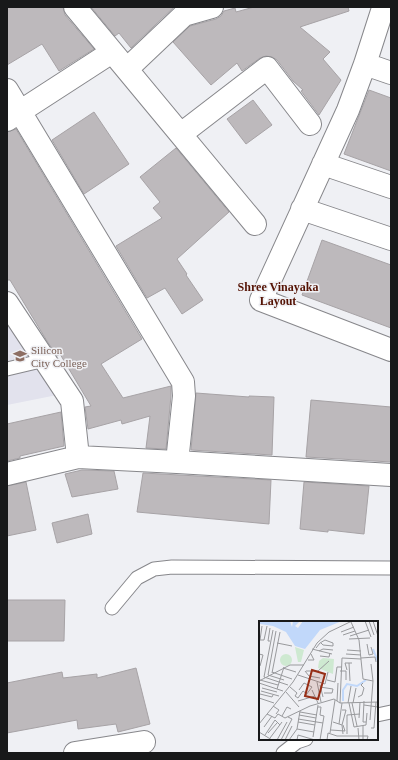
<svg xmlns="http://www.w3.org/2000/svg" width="398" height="760" viewBox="0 0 398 760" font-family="'Times New Roman',serif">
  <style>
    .built { fill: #e2e2ed }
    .building { fill: #bdb9bc; stroke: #a7a3a6 }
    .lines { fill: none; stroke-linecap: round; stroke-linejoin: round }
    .service-casing { stroke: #87878b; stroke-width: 15 }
    .minor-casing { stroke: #87878b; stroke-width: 24 }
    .service { stroke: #fff; stroke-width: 13 }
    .minor { stroke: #fff; stroke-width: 22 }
    .labels { text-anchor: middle; stroke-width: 3; stroke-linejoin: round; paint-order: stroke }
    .education-label { font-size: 11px; fill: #785e54; stroke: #eff0f4; text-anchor: start }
    .neighbourhood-label { font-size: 12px; font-weight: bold; fill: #551304; stroke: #eff0f4 }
    .inset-river { fill: none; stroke: #c1d8fa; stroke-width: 2 }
    .inset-road { fill: none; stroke: #999a9d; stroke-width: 1 }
    .view { fill: #972e16; fill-opacity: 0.15; stroke: #972e16; stroke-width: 2 }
    .inset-edge { fill: none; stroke: #18191a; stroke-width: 2 }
  </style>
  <rect width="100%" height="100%" fill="#eff0f4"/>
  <path class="built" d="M7,317L57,395L7,405Z"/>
  <path class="building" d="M7,7H63L65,15L94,49L59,71L42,44L7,65Z
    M91,7H174L131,48L119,33L115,36Z
    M254,7H348L349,11L300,27L330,52L323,59L341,80L319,115L301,91L303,90L293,81L277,60L272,57L266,56L260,58L242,71L237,63L211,85L173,42L190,26L216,19L221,16L224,11L235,8L236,12Z
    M369,90L391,98V171L344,154Z
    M253,100L272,125L246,144L227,119Z
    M94,112L129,164L84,194L52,140Z
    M16,129L142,339L101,364L123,398L171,386V396L166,449L146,448L150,416L122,424L121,420L88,429L85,407L91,406L60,354L57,356L47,341L10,280H7V132Z
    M176,148L229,212L177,259L187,274L186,275L203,300L182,314L165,288L147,298L116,246L162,218L153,208L160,202L140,177Z
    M322,240L391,265V328L302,295Z
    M196,393L249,397V396L274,397L272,455L191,450Z
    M311,400L391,407V462L306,457Z
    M61,412L64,446L20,456V458L7,461V424Z
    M82,470L114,471L118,489L72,497L65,474Z
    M143,473L271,480L269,524L137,512Z
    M26,482L36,530L7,536V486Z
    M304,482L369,486L364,534L328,530V532L300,529Z
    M88,514L92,534L57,543L52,523Z
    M7,600H65L64,641H7Z
    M136,668L150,724L118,732L116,724L78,729L77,720L7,733V683L62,672L63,678L97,674V678Z"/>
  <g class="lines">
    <g class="service-casing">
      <path id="service" d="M7,369L45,360
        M112,608L137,578L154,569L172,567L391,568
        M377,715L391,712
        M283,753L297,742L306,739"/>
    </g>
    <g class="minor-casing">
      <path id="minor" d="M75,7L255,224
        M383,8L365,64L348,110L261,300L391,350
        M365,64L391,73
        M127,69L184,15L212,7
        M7,90L183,382L184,396L177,462
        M7,120L112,52
        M181,134L267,68L310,124
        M323,164L391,187
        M302,209L391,239
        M7,303L72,401L78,457
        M7,474L78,457L177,462L391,475
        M75,753L144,742"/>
    </g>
    <use href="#service" class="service"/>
    <use href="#minor" class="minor"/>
  </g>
  <defs>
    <g id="university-bare" transform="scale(1.08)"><path d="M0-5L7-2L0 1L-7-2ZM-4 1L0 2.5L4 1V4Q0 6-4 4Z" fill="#8d6e63" stroke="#eff0f4" stroke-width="2.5" paint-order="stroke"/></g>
  </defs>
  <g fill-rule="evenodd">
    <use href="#university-bare" x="20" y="356"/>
  </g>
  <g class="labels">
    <g class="education-label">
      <text x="31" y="354">Silicon<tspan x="31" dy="13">City College</tspan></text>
    </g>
    <g class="neighbourhood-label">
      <text x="278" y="291">Shree Vinayaka<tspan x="278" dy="14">Layout</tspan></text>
    </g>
  </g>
  <g transform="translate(259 621)">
    <rect width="119" height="119" fill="#eff0f4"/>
    <path d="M36,26L45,29L42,41H39ZM21 39a6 6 0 1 1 12 0a6 6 0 1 1-12 0ZM64,37L75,38L74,53L59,47L60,40Z" fill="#cee9d1"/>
    <path d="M0,0H31L33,6L34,0H41L36,5L39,7L44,0H83L61,9L46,28L36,25L27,11L14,5L1,3Z" fill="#c1d8fa"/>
    <path class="inset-river" d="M114,28L119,41M84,80V69L88,63L98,65L107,59"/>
    <path class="inset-road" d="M106,0L112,16M110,0L115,14M114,0L119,15M92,1L100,19L104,58L114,60L111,99M17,10L9,54L25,59M82,11L95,6M84,14L96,10M91,15L110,9M90,18L111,17M0,19H5L8,5M1,19L3,5M11,20H9L11,7M18,22L33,25M108,23L110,34L114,33L112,26M57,27L61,22L66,19L74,22V25L64,24L62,22M53,28L73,33M88,29L102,30M60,30L64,28L74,29M0,33L4,34L1,45M87,33L102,34M61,35L70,36L71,32M102,37L116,36L117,41M49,39H55L52,33M90,42L91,60M112,43L114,60M24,47L37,51M88,49L86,42H93M46,50L50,55L61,57M47,50H59L70,40M81,50H87V59M13,51L33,58M13,52L21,11M39,54L66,63L69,51M5,56L14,9M5,56L29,64M1,59L19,64M68,59L76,61L78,46H83M0,60L31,44H45M58,61L62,81M0,62L24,70M61,64L64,76M31,66L38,72L36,75L39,77M61,66L74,68L73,72H65M3,67L18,71M18,68L25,46M40,69L45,62L53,66L47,74M53,69L59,82M2,70L20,75M27,71L40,86M1,73L13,76L14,74M99,76L103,74L105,67L102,64L104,62M0,77L15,82M39,77L44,70L48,73M39,80L56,75M78,80L79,62M105,80L104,101H107M81,82L83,37L102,38M89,82L92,65M90,82L95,106L107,104L108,92M93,82L98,105M94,82L97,67M105,84L119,86M14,85L20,89L17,93M59,86H62L61,94L65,95L61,119M41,91L58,94M8,93L16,97L19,93L26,97L51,85L75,78L81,82L119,81M40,94L57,97M23,95L28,86L32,88M100,97L101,81M39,98L64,102M39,101L56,104M74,101L83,104L84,113M0,103L34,61L58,22L70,11L93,0M80,103L83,82M83,104L87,89H83M104,105V119M5,106L13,95M99,107L100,119M112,107H115L117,81M38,108L55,111M72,109L86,110L84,104M0,111L13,119M9,112L18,102M71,112L76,79M88,113V94L101,93M6,114L16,99L21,104M54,116L59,84M11,117L23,101M18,119L28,101M22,119L33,98L29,96M26,119L33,105M30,119L38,108L41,90M38,119L39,114L56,119M68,119L69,112L78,115H109L108,119"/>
    <path class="view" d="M53,49L66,53L59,78L46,75Z"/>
    <rect width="119" height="119" class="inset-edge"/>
  </g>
  <rect width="398" height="760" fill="none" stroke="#18191a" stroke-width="16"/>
</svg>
